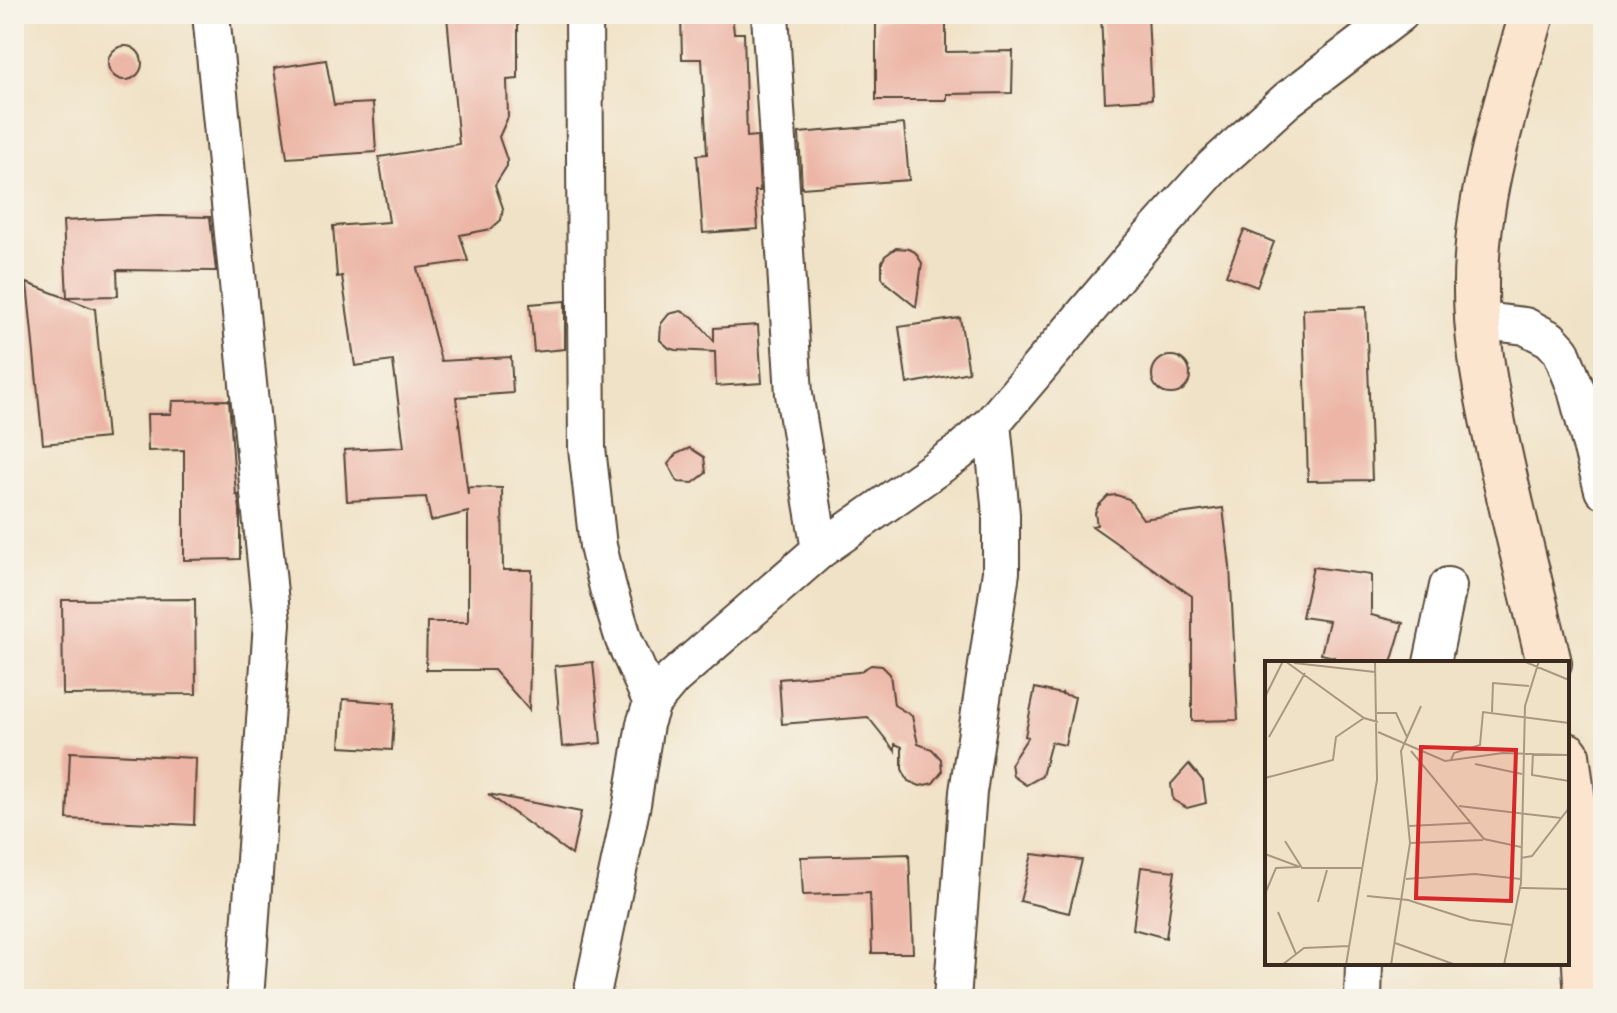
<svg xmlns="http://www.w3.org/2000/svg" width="1617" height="1013" viewBox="0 0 1617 1013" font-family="'Gentium Book Plus',serif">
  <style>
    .building { fill: #ecb5a6 }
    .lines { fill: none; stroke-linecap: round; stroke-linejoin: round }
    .street-casing { stroke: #564637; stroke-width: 40 }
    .secondary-casing { stroke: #564637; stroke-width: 48 }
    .street { stroke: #fff; stroke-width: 36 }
    .secondary { stroke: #fbe5cf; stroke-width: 44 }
    .inset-road { fill: none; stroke: #a89883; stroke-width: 2 }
    .view { fill: #d62828; fill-opacity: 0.15; stroke: #d62828; stroke-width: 4 }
    .inset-edge { fill: none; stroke: #3b2a1e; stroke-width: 4 }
  </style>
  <rect width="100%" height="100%" fill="#f7f3e8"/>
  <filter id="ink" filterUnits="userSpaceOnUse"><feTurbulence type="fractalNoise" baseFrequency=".0125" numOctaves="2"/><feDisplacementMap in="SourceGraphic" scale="16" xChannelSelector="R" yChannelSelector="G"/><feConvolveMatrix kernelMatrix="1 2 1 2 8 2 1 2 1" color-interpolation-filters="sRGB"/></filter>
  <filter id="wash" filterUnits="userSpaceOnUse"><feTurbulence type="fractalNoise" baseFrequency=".006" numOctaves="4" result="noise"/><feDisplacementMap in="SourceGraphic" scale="32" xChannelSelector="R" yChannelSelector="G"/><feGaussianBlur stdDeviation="1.8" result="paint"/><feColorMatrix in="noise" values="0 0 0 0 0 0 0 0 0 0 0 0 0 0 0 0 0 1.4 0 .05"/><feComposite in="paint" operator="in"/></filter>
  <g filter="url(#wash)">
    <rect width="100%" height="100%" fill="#f0e2c6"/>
    <g id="blocks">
      <path class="building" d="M518,14V79L507,80L508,117L499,137L507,160V166L495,185L503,208L501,220L491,229L460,235L468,261L417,268L441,361L511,357L513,393L456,397L468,495V487L502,488L503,570H532L529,710L494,670H426L427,622H468V512L431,521L426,497L347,501L344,450L404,447L393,361L355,366L342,276L337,277L333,226L389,222L379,157L459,144L447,16Z
        M681,14H732L734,33H744L747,137L757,136L760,191H755L758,229L703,233L697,155L707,154L702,59H682Z
        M1101,14H1148L1152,99L1105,102Z
        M876,20H946V52L1013,51L1012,93L947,94V100H876Z
        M108 63a17 17 0 1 1 34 0a17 17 0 1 1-34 0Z
        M326,60L334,105L373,103L376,152L287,158L274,68Z
        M904,124L909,180L802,188L799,133Z
        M159,216L210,217L216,271L117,270L118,296L67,297L63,221Z
        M1244,230L1274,242L1257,287L1226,275Z
        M896,248L909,249L915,252L922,263L916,307L886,283L882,277V262L885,256Z
        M27,283L95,309L107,438L43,444Z
        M565,301V349L534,352L530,304Z
        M1366,307L1372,480L1308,481L1303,309Z
        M681,311L693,317L714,341V328L758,325L762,383L716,386L715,352L675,350L669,348L660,340L661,324L669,314Z
        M960,318L969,372L907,384L899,327Z
        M1152 375a19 19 0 1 1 38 0a19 19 0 1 1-38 0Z
        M229,400L236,495H238L240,509V559L184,560V450L148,451L147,414H171L172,401Z
        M690,448L704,457L706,473L693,483L678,482L668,464L676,454Z
        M1116,495L1129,499L1143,519L1223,508L1230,567L1238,720L1192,721V596L1092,526L1097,525L1095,513L1098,506L1108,496Z
        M1313,567L1371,575V615L1403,623L1391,663H1332L1334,657L1321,654L1329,621L1302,617Z
        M195,599L196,694L63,695L62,600Z
        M593,662L601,743L562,747L555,666Z
        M871,665L882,666L890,674L894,705L912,716L918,744L932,749L941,759L942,772L933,783L920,786L908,781L902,769V747L895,744V751L868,717L782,724L779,679L859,672Z
        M1035,688L1061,694L1063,692L1062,694L1075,697L1065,745L1051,742L1042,776L1026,785L1013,776L1011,763L1028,737L1025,736Z
        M343,699L395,703L392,750L340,747Z
        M70,752L196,758L194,825L67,819Z
        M1189,764L1203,781L1206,803L1187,808L1173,800L1171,784Z
        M488,794L581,812L572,855Z
        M909,854L913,953H872L870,893L803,895L801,857Z
        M1032,854L1082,860L1069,913L1020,901Z
        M1141,867L1175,871L1166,938L1133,929Z"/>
    </g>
  </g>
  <g filter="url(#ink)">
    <use href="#blocks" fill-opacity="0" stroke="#564637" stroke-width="2"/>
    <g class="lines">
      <g class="street-casing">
        <path id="street" d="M211,14L272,623L245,999
          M584,14L587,448L598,546L608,588L624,640L652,703
          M770,14L794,394L820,550
          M1476,320L1525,326L1550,339L1561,351L1576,389L1603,490
          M1432,663L1448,586
          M591,999L632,804L645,724L652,703L673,678L820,550L958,453L992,423L1142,246L1213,167L1287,100L1400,14
          M952,999L968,792L1001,572V514L992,423
          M1363,999L1364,963"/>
      </g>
      <g class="secondary-casing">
        <path id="secondary" d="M1532,14C1510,93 1482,175 1477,257C1472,325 1485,389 1500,456C1515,525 1533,594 1549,663
          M1567,755L1577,832L1587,999"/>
      </g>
      <use href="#street" class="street"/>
      <use href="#secondary" class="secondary"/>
    </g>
  </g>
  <g transform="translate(1265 661)">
    <rect width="304" height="304" fill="#f0e2c6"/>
    <path class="inset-road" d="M20,0L99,57L113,61M258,0L304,19M29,2L110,11M0,36L18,0M227,51L228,22L264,25M112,52H131L142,76M113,71L180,100L238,92L304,94M4,76L40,12M146,90L219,178L256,186M268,92L267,114L304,120M186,99L189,92L215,84L218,51L304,62M210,103L257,113M0,117L68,99L71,76L99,57M194,145L296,157M144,165L205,162M20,180L37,207H98M145,182L218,179M0,193L35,206M256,197L267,195L304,147M141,218L210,213L256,218M255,227L304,228M0,233L11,207L34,206M102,235L143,239L205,259L247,264M53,241L62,209M13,251L31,293M130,282L191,304M17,304L39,287L84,285M81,304L112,119L110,0M126,304L145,182L136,90L156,45M239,304L256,222L260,45L274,0"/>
    <path class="view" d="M156,86L251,89L246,240L151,237Z"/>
    <rect width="304" height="304" class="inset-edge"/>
  </g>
  <rect width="1617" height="1013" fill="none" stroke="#f7f3e8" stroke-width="48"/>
</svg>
